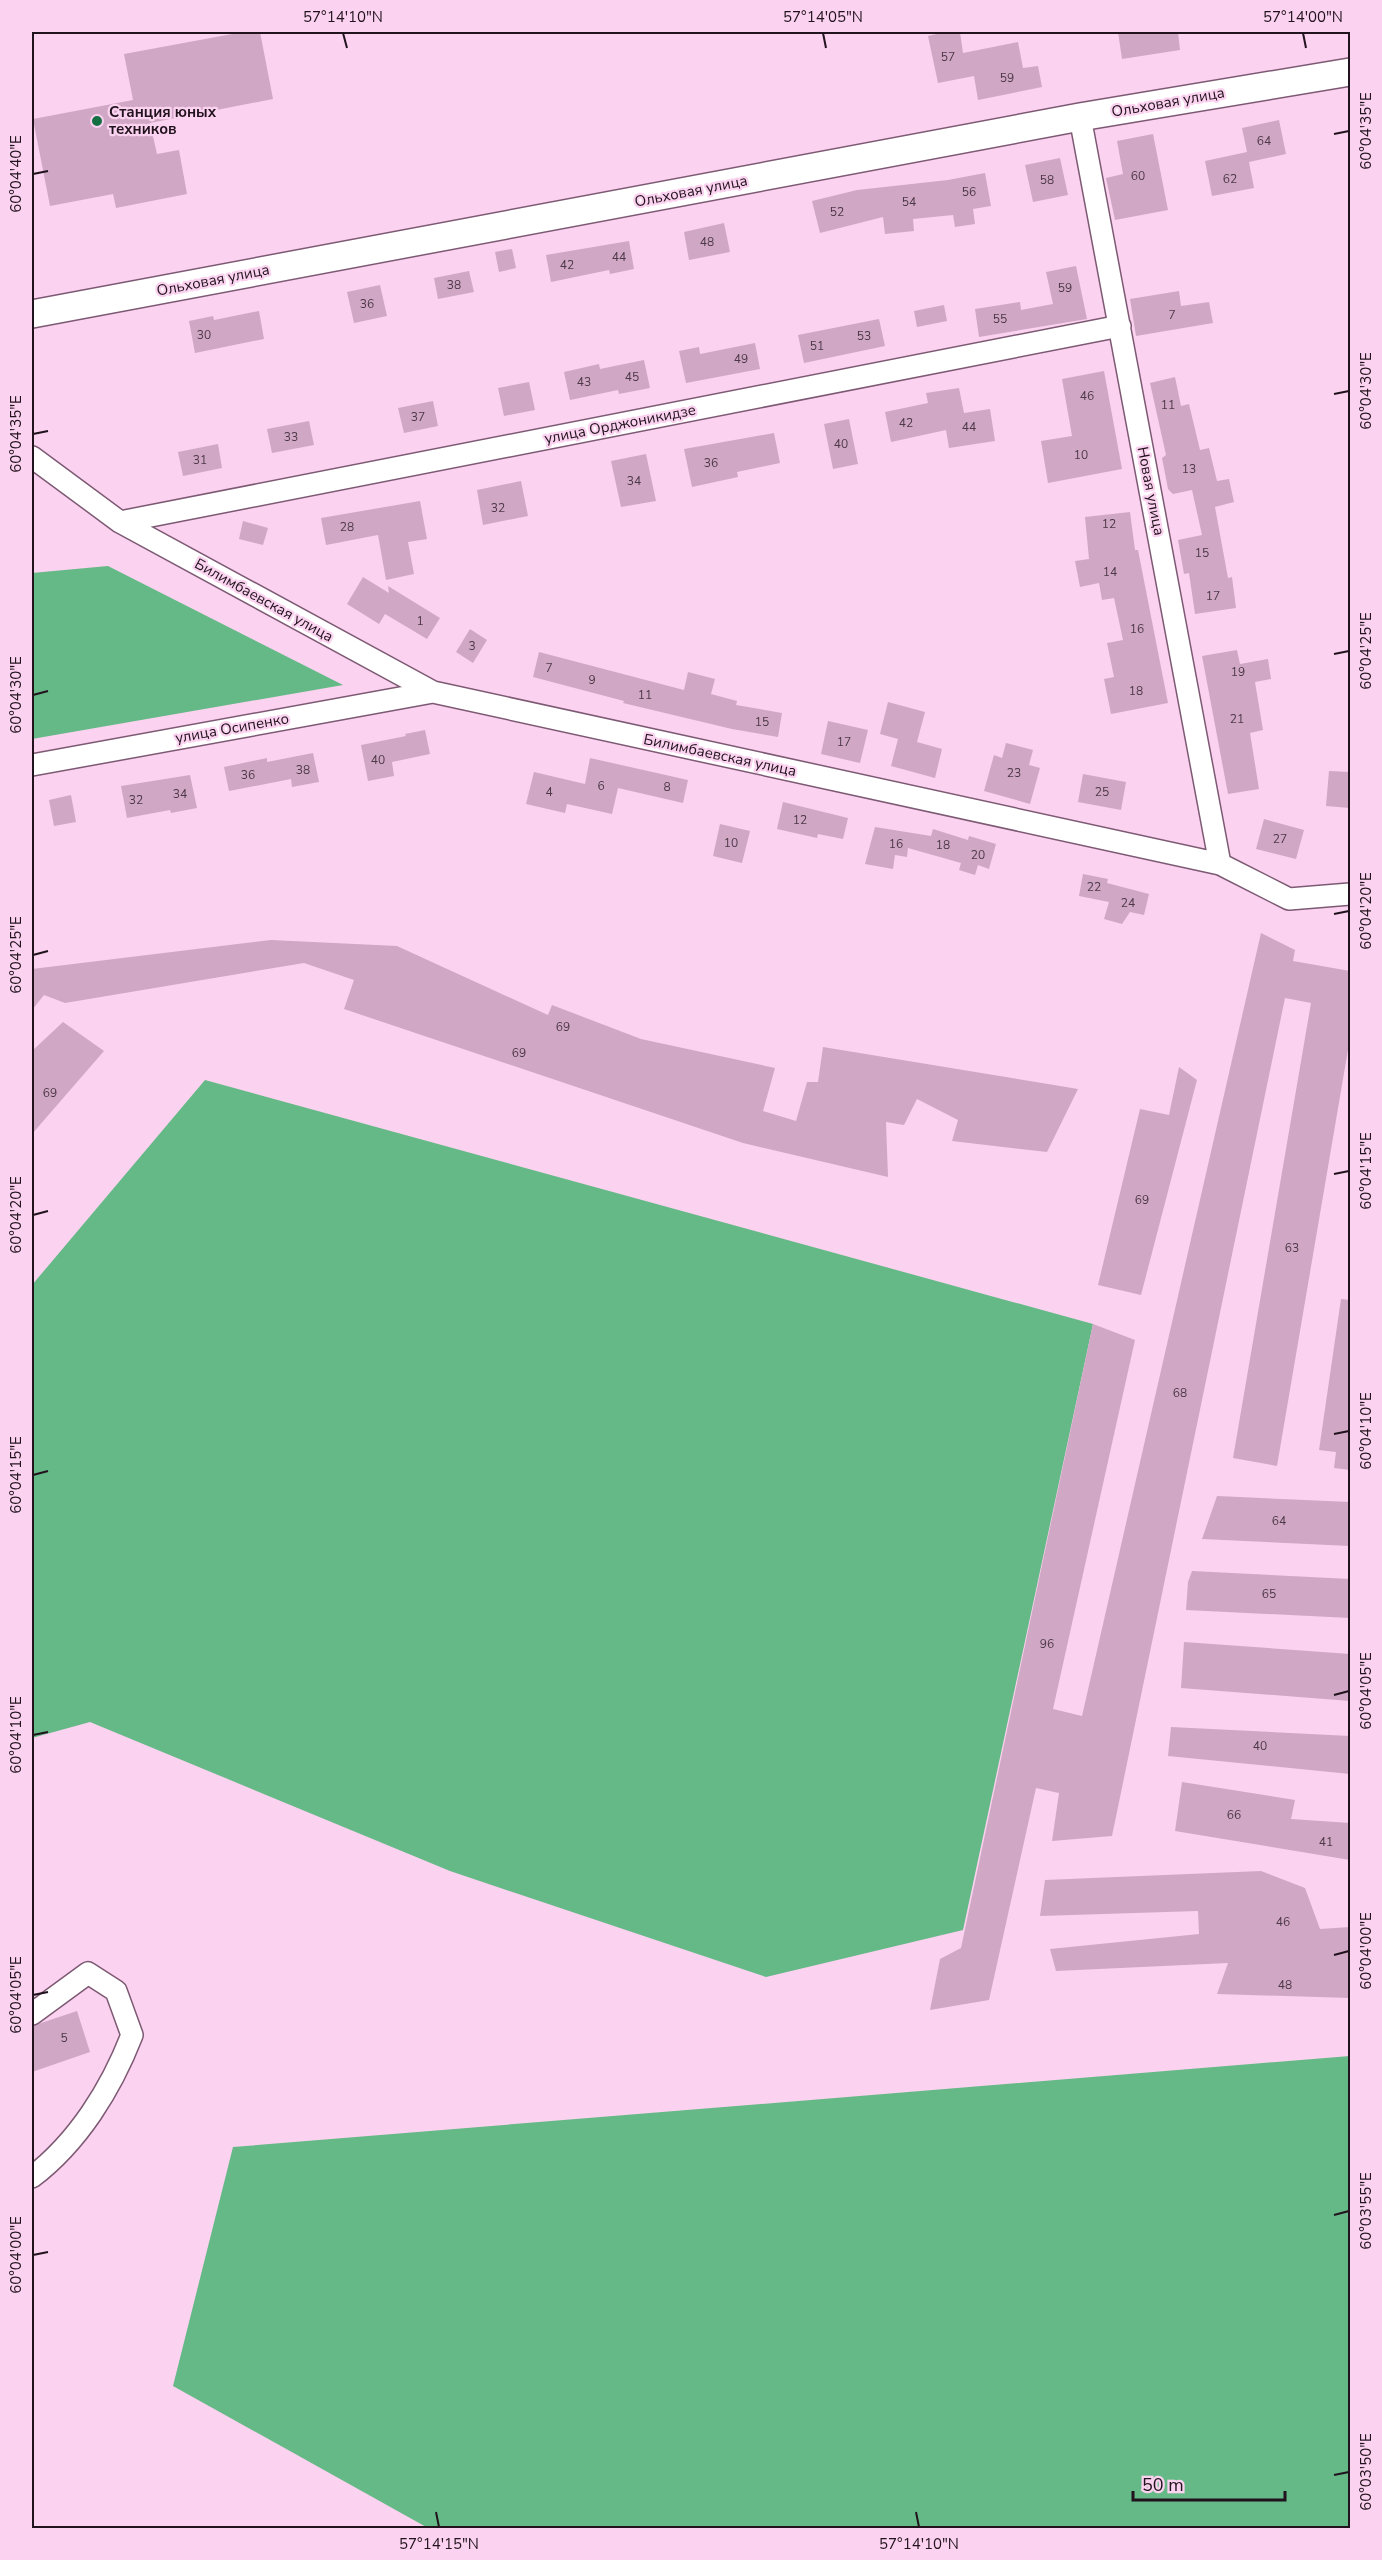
<svg xmlns="http://www.w3.org/2000/svg" width="1382" height="2560" viewBox="0 0 1382 2560" font-family="'Nunito Sans',sans-serif">
  <style>
    .forest { fill: #65b987 }
    .building { fill: #d0a8c5 }
    .lines { fill: none; stroke-linecap: round; stroke-linejoin: round }
    .minor-casing { stroke: #7d5a74; stroke-width: 24 }
    .major-casing { stroke: #7d5a74; stroke-width: 30 }
    .minor { stroke: #fff; stroke-width: 21 }
    .major { stroke: #fff; stroke-width: 27 }
    .ticks { fill: none; stroke: #21131d; stroke-width: 2 }
    .poi-dot { fill: #146f43; stroke: #fbd2ef; stroke-width: 2 }
    .labels { text-anchor: middle; stroke-width: 4.5; stroke-linejoin: round; paint-order: stroke }
    .number-label { font-size: 12px; fill: #4d3847 }
    .street-label { font-size: 15px; fill: #21131d; stroke: #fbd2ef }
    .poi-label { font-size: 15px; font-weight: bold; fill: #21131d; stroke: #fbd2ef; text-anchor: start }
    .neatline { fill: none; stroke: #21131d; stroke-width: 2 }
    .ticks-label { font-size: 15px; text-anchor: middle; fill: #21131d }
  </style>
  <rect width="100%" height="100%" fill="#fbd2ef"/>
  <path class="forest" d="M108,566L343,685L32,739V573Z
    M205,1080L1093,1324L963,1930L766,1977L450,1871L90,1722L32,1738V1285Z
    M1350,2056V2528H428L173,2386L233,2147Z"/>
  <path class="building" d="M243,32H260L273,99L150,123L157,154L179,150L187,194L116,208L113,194L50,206L33,119L133,100L124,54Z
    M945,32H960L963,53L1018,42L1023,68L1038,66L1042,87L978,100L974,76L938,83L928,36Z
    M1118,32H1178L1180,50L1122,59Z
    M1279,120L1286,154L1249,162L1254,188L1212,196L1205,161L1247,152L1242,128Z
    M1153,134L1168,210L1115,220L1106,178L1123,174L1117,141Z
    M1060,158L1068,195L1033,202L1025,165Z
    M985,173L991,206L973,209L975,224L955,227L953,215L913,219L914,231L885,234L883,217L820,233L812,201L857,190L948,180Z
    M724,223L730,252L689,260L684,232Z
    M629,241L634,269L610,274L609,270L551,282L546,255Z
    M512,249L516,268L499,272L495,252Z
    M1076,266L1087,319L979,337L975,309L1020,302L1021,310L1053,304L1046,272Z
    M469,271L474,292L438,299L434,278Z
    M380,285L387,316L354,323L347,292Z
    M1179,291L1181,306L1209,302L1213,323L1136,336L1130,299Z
    M944,305L947,321L917,327L914,311Z
    M259,311L264,339L195,353L189,321L213,316L214,320Z
    M879,319L885,346L804,363L798,335Z
    M755,343L760,369L686,383L679,351L699,347L700,354Z
    M644,360L650,388L619,394L618,390L570,400L564,372L599,364L600,369Z
    M1104,371L1122,469L1048,483L1041,441L1072,436L1062,379Z
    M1175,377L1181,406L1189,404L1200,450L1209,448L1217,481L1229,479L1234,502L1215,507L1228,578L1232,577L1236,608L1195,614L1189,573L1184,574L1178,540L1202,535L1192,490L1173,494L1168,489L1162,458L1166,455L1150,383Z
    M529,382L535,410L504,416L498,388Z
    M959,388L964,413L990,409L995,441L949,448L946,430L891,442L885,412L928,403L926,393Z
    M433,401L438,426L404,433L398,408Z
    M849,419L858,464L833,469L824,424Z
    M309,421L314,445L272,453L267,429Z
    M774,433L780,463L737,472L738,477L692,487L684,449Z
    M218,444L222,468L183,476L178,452Z
    M646,454L656,501L621,507L611,461Z
    M521,481L528,516L483,525L477,490Z
    M420,501L427,539L408,542L414,574L386,580L378,535L326,545L321,518Z
    M1130,512L1135,550H1138L1168,703L1111,714L1104,679L1114,677L1107,643L1123,640L1114,598L1102,600L1099,583L1080,587L1075,561L1089,559L1085,517Z
    M243,521L268,528L263,545L239,539Z
    M363,577L389,593L388,586L440,618L427,639L385,614L379,624L347,604Z
    M470,629L487,640L473,663L456,652Z
    M1237,650L1240,664L1268,659L1271,679L1255,682L1263,730L1250,733L1259,789L1228,794L1202,656Z
    M539,652L684,690L688,672L715,679L711,694L737,701L736,705L782,713L778,737L732,729L623,703L624,701L533,677Z
    M888,702L925,712L917,742L942,749L935,778L891,766L898,739L880,734Z
    M828,721L868,730L860,763L821,754Z
    M425,730L430,754L392,762L394,776L368,781L361,745L406,736L405,734Z
    M1006,743L1033,750L1029,765L1040,768L1030,804L984,791L994,755L1002,758Z
    M313,753L319,782L292,787L291,779L229,791L224,767L267,758V762Z
    M590,758L688,780L683,803L618,788L612,814L567,804L565,813L526,804L534,772L585,784Z
    M1329,771L1350,772V808L1326,806Z
    M1083,774L1126,782L1121,810L1078,802Z
    M190,775L197,808L171,813L170,810L127,818L121,786Z
    M71,795L76,822L54,826L49,800Z
    M783,802L848,818L843,839L818,834L817,838L777,829Z
    M1264,819L1304,830L1296,859L1256,849Z
    M720,824L750,831L742,863L713,856Z
    M875,827L931,836L933,829L968,840L969,836L996,844L989,869L978,865L975,875L959,870L961,863L908,848L907,857L895,855L893,869L865,864Z
    M1083,874L1108,879L1107,883L1149,894L1144,915L1130,912L1122,924L1104,919L1109,902L1079,896Z
    M1261,933L1295,950L1293,961L1350,971V1038L1277,1466L1233,1458L1311,1003L1285,998L1112,1836L1052,1841L1059,1793L1036,1788L989,2000L930,2010L940,1959L961,1948L1093,1324L1135,1340L1053,1709L1082,1716Z
    M271,940L397,946L548,1015L552,1005L641,1039L775,1068L763,1111L796,1121L807,1082H818L823,1047L1078,1089L1047,1152L952,1141L958,1120L917,1099L904,1125L886,1122L888,1177L743,1143L344,1009L354,980L304,963L65,1003L44,995L32,1010V969Z
    M63,1022L104,1051L32,1134V1051Z
    M1179,1067L1197,1080L1141,1295L1098,1285L1140,1109L1169,1115Z
    M1341,1299L1350,1300V1470L1334,1468L1336,1452L1319,1450Z
    M1217,1496L1350,1502V1546L1202,1539Z
    M1192,1571L1350,1579V1618L1186,1610L1188,1582Z
    M1184,1642L1350,1654V1701L1181,1688Z
    M1171,1727L1350,1736V1774L1168,1756Z
    M1182,1782L1295,1800L1291,1819L1350,1823V1860L1175,1831Z
    M1261,1871L1305,1888L1320,1929L1350,1927V1998L1217,1994L1228,1963L1056,1971L1050,1949L1199,1934L1198,1911L1040,1916L1045,1880Z
    M77,2011L90,2052L32,2072V2026Z"/>
  <g class="lines">
    <g class="minor-casing">
      <path id="minor" d="M1080,117L1220,864
        M32,457L120,522L433,692L1220,864L1289,899L1350,894
        M120,522L1120,326
        M32,765L433,692
        M32,2014L88,1973L116,1991L132,2035C111,2089 78,2142 32,2177"/>
    </g>
    <g class="major-casing">
      <path id="major" d="M32,314L1080,117L1350,72"/>
    </g>
    <use href="#minor" class="minor"/>
    <use href="#major" class="major"/>
  </g>
  <path class="ticks" d="M343,33L347,48M823,33L826,48M1303,33L1306,48M1334,134L1349,131M33,174L48,171M1334,394L1349,391M33,434L48,431M1334,654L1349,651M33,695L48,691M1334,914L1349,911M33,955L48,951M1334,1174L1349,1171M33,1215L48,1211M1334,1434L1349,1431M33,1475L48,1471M1334,1695L1349,1691M33,1735L48,1732M1334,1955L1349,1951M33,1995L48,1992M1334,2215L1349,2211M33,2255L48,2252M1334,2475L1349,2472M436,2512L439,2527M916,2512L919,2527"/>
  <circle class="poi-dot" cx="97" cy="121" r="6"/>
  <g class="labels">
    <g class="number-label">
      <text x="948" y="61">57</text>
      <text x="1007" y="82">59</text>
      <text x="1264" y="145">64</text>
      <text x="1138" y="180">60</text>
      <text x="1230" y="183">62</text>
      <text x="1047" y="184">58</text>
      <text x="969" y="196">56</text>
      <text x="909" y="206">54</text>
      <text x="837" y="216">52</text>
      <text x="707" y="246">48</text>
      <text x="619" y="261">44</text>
      <text x="567" y="269">42</text>
      <text x="454" y="289">38</text>
      <text x="1065" y="292">59</text>
      <text x="367" y="308">36</text>
      <text x="1172" y="319">7</text>
      <text x="1000" y="323">55</text>
      <text x="204" y="339">30</text>
      <text x="864" y="340">53</text>
      <text x="817" y="350">51</text>
      <text x="741" y="363">49</text>
      <text x="632" y="381">45</text>
      <text x="584" y="386">43</text>
      <text x="1087" y="400">46</text>
      <text x="1168" y="409">11</text>
      <text x="418" y="421">37</text>
      <text x="906" y="427">42</text>
      <text x="969" y="431">44</text>
      <text x="291" y="441">33</text>
      <text x="841" y="448">40</text>
      <text x="1081" y="459">10</text>
      <text x="200" y="464">31</text>
      <text x="711" y="467">36</text>
      <text x="1189" y="473">13</text>
      <text x="634" y="485">34</text>
      <text x="498" y="512">32</text>
      <text x="1109" y="528">12</text>
      <text x="347" y="531">28</text>
      <text x="1202" y="557">15</text>
      <text x="1110" y="576">14</text>
      <text x="1213" y="600">17</text>
      <text x="420" y="625">1</text>
      <text x="1137" y="633">16</text>
      <text x="472" y="650">3</text>
      <text x="549" y="672">7</text>
      <text x="1238" y="676">19</text>
      <text x="592" y="684">9</text>
      <text x="1136" y="695">18</text>
      <text x="645" y="699">11</text>
      <text x="1237" y="723">21</text>
      <text x="762" y="726">15</text>
      <text x="844" y="746">17</text>
      <text x="378" y="764">40</text>
      <text x="303" y="774">38</text>
      <text x="1014" y="777">23</text>
      <text x="248" y="779">36</text>
      <text x="601" y="790">6</text>
      <text x="667" y="791">8</text>
      <text x="549" y="796">4</text>
      <text x="1102" y="796">25</text>
      <text x="180" y="798">34</text>
      <text x="136" y="804">32</text>
      <text x="800" y="824">12</text>
      <text x="1280" y="843">27</text>
      <text x="731" y="847">10</text>
      <text x="896" y="848">16</text>
      <text x="943" y="849">18</text>
      <text x="978" y="859">20</text>
      <text x="1094" y="891">22</text>
      <text x="1128" y="907">24</text>
      <text x="563" y="1031">69</text>
      <text x="519" y="1057">69</text>
      <text x="50" y="1097">69</text>
      <text x="1142" y="1204">69</text>
      <text x="1292" y="1252">63</text>
      <text x="1180" y="1397">68</text>
      <text x="1279" y="1525">64</text>
      <text x="1269" y="1598">65</text>
      <text x="1047" y="1648">96</text>
      <text x="1260" y="1750">40</text>
      <text x="1234" y="1819">66</text>
      <text x="1326" y="1846">41</text>
      <text x="1283" y="1926">46</text>
      <text x="1285" y="1989">48</text>
      <text x="64" y="2042">5</text>
    </g>
    <g class="street-label">
      <text transform="translate(1168 102) rotate(-10)" y="5">Ольховая улица</text>
      <text transform="translate(691 191) rotate(-11)" y="5">Ольховая улица</text>
      <text transform="translate(213 280) rotate(-11)" y="5">Ольховая улица</text>
      <text transform="translate(620 424) rotate(-11)" y="5">улица Орджоникидзе</text>
      <text transform="translate(1151 491) rotate(79)" y="5">Новая улица</text>
      <text transform="translate(264 600) rotate(29)" y="5">Билимбаевская улица</text>
      <text transform="translate(232 728) rotate(-10)" y="5">улица Осипенко</text>
      <text transform="translate(720 755) rotate(12)" y="5">Билимбаевская улица</text>
    </g>
    <g class="poi-label">
      <text x="109" y="117">Станция юных<tspan x="109" dy="17">техников</tspan></text>
    </g>
  </g>
  <rect width="1382" height="2560" fill="none" stroke="#fbd2ef" stroke-width="66"/>
  <path d="M1133 2491v9h152v-9" fill="none" stroke="#21131d" stroke-width="3"/>
  <text x="1142" y="2491" font-size="18" fill="#21131d" stroke="#fbd2ef" stroke-width="4.5" paint-order="stroke">50 m</text>
  <rect x="33" y="33" width="1316" height="2494" class="neatline"/>
  <g class="ticks-label">
    <text x="343" y="22">57°14'10"N</text>
    <text x="823" y="22">57°14'05"N</text>
    <text x="1303" y="22">57°14'00"N</text>
    <text transform="translate(1366 131) rotate(-90)" y="5">60°04'35"E</text>
    <text transform="translate(16 174) rotate(-90)" y="5">60°04'40"E</text>
    <text transform="translate(1366 391) rotate(-90)" y="5">60°04'30"E</text>
    <text transform="translate(16 434) rotate(-90)" y="5">60°04'35"E</text>
    <text transform="translate(1366 651) rotate(-90)" y="5">60°04'25"E</text>
    <text transform="translate(16 695) rotate(-90)" y="5">60°04'30"E</text>
    <text transform="translate(1366 911) rotate(-90)" y="5">60°04'20"E</text>
    <text transform="translate(16 955) rotate(-90)" y="5">60°04'25"E</text>
    <text transform="translate(1366 1171) rotate(-90)" y="5">60°04'15"E</text>
    <text transform="translate(16 1215) rotate(-90)" y="5">60°04'20"E</text>
    <text transform="translate(1366 1431) rotate(-90)" y="5">60°04'10"E</text>
    <text transform="translate(16 1475) rotate(-90)" y="5">60°04'15"E</text>
    <text transform="translate(1366 1691) rotate(-90)" y="5">60°04'05"E</text>
    <text transform="translate(16 1735) rotate(-90)" y="5">60°04'10"E</text>
    <text transform="translate(1366 1951) rotate(-90)" y="5">60°04'00"E</text>
    <text transform="translate(16 1995) rotate(-90)" y="5">60°04'05"E</text>
    <text transform="translate(1366 2211) rotate(-90)" y="5">60°03'55"E</text>
    <text transform="translate(16 2255) rotate(-90)" y="5">60°04'00"E</text>
    <text transform="translate(1366 2472) rotate(-90)" y="5">60°03'50"E</text>
    <text x="439" y="2549">57°14'15"N</text>
    <text x="919" y="2549">57°14'10"N</text>
  </g>
</svg>
